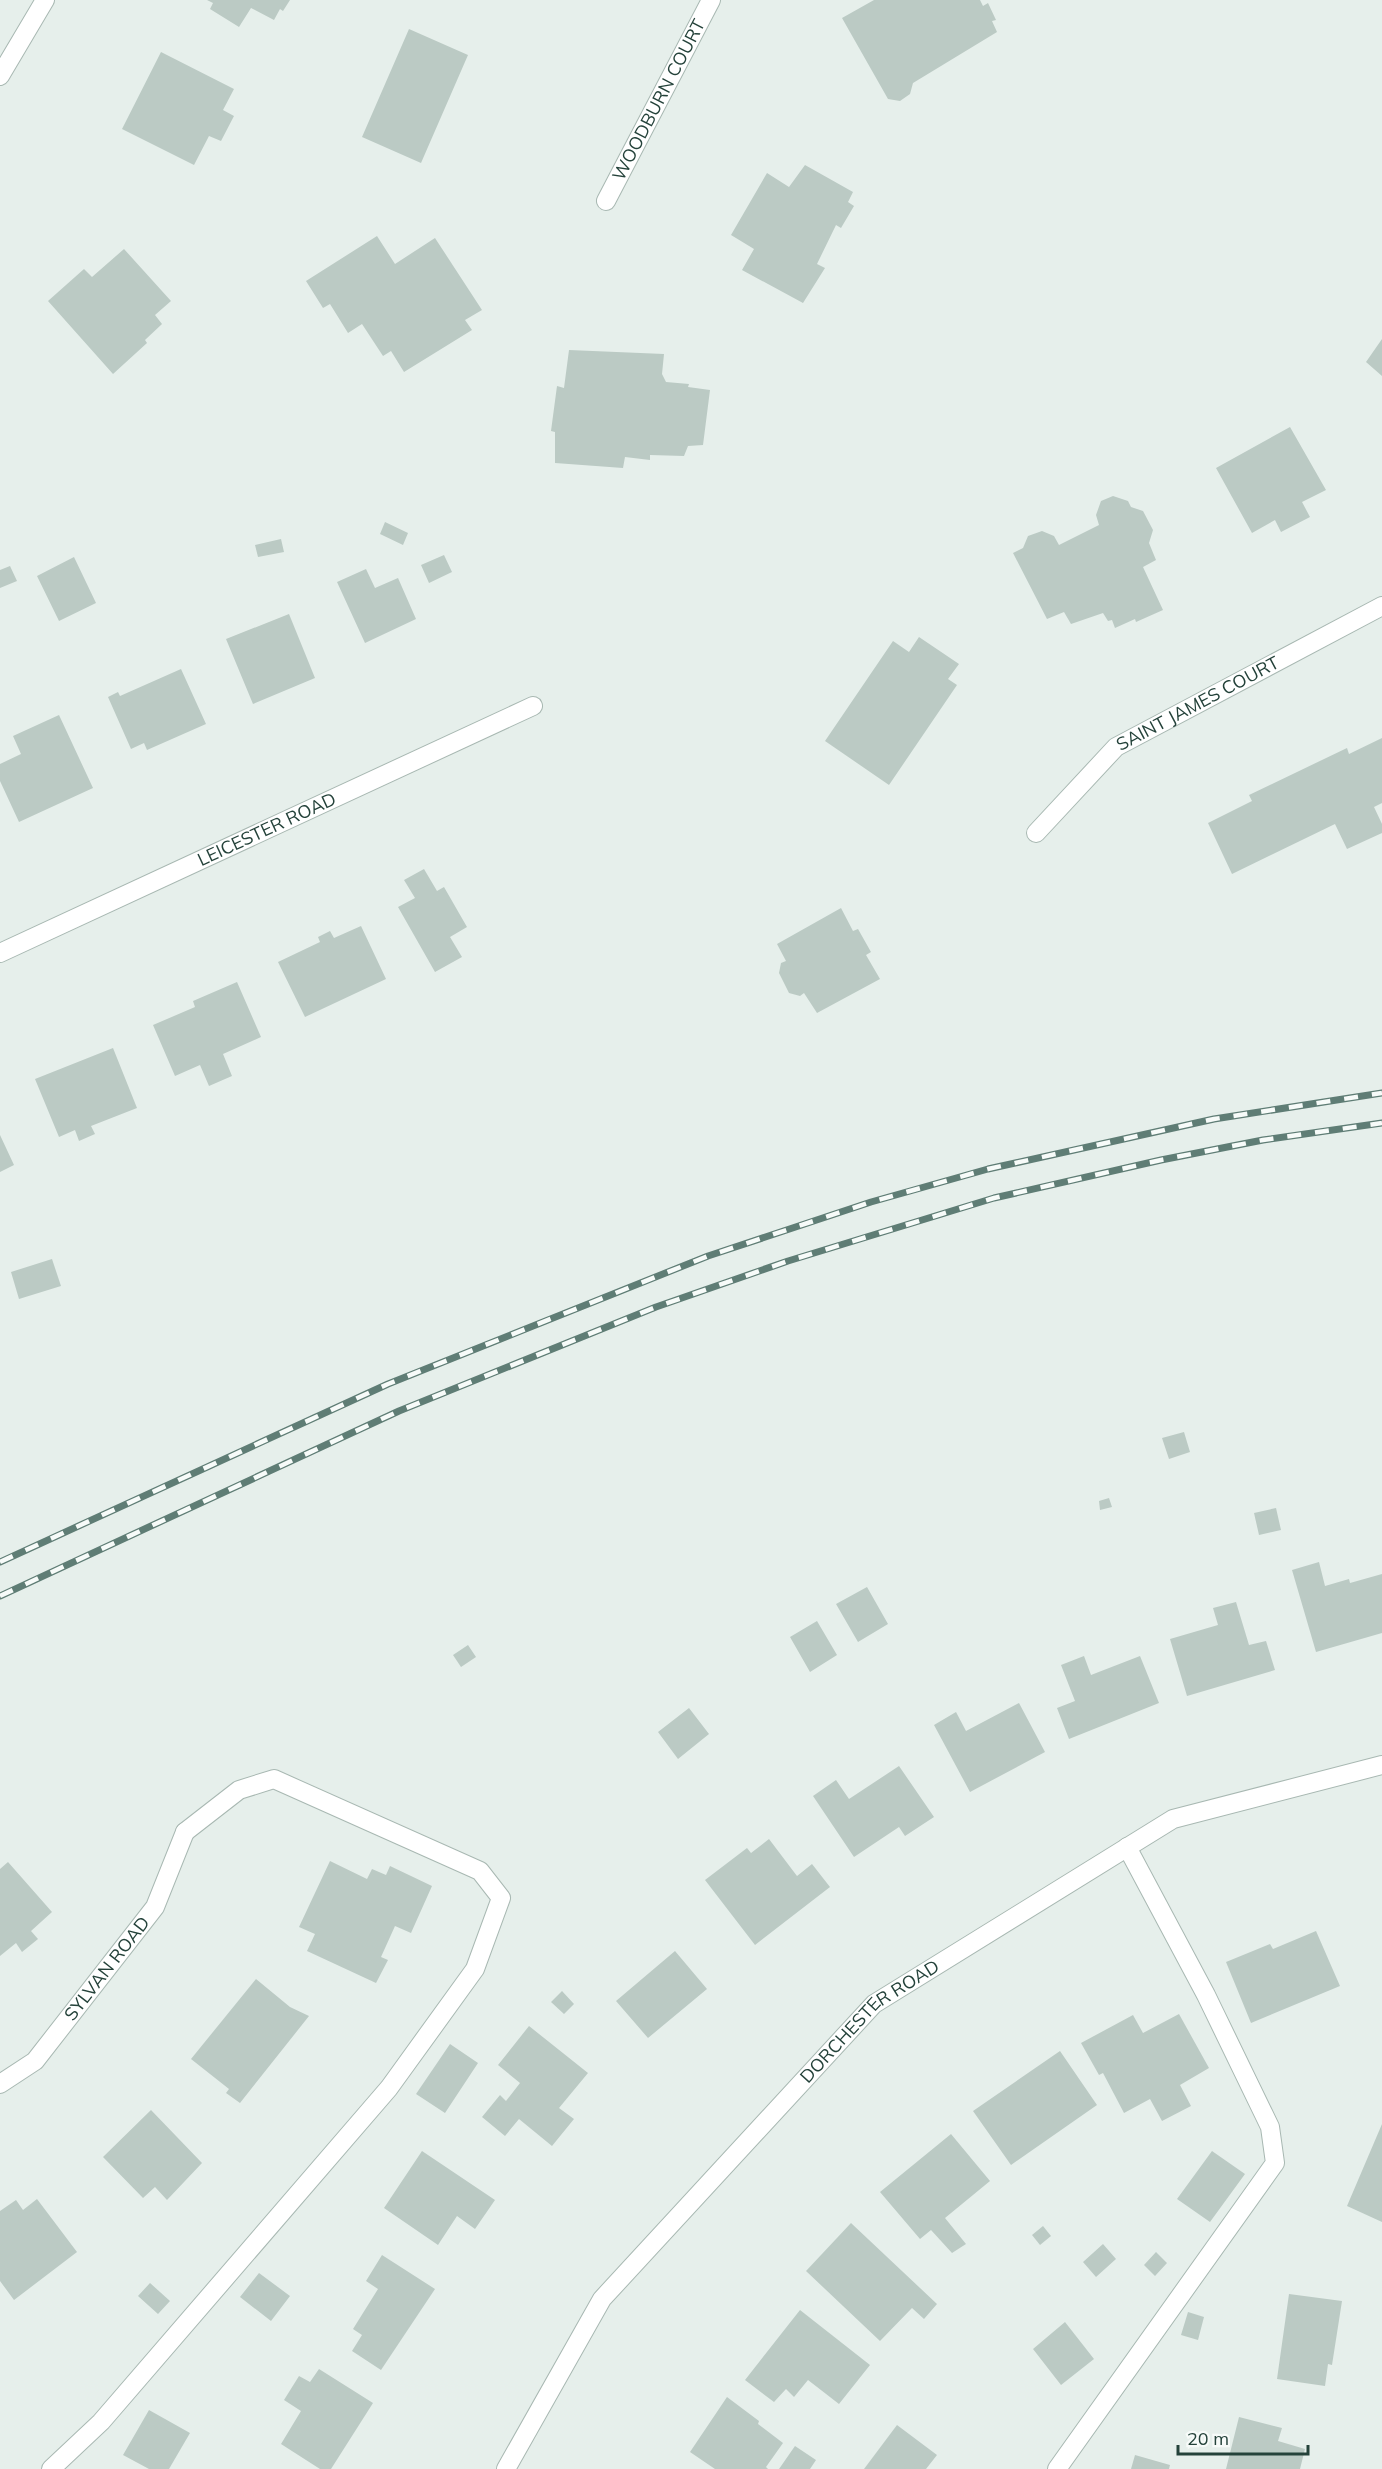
<svg xmlns="http://www.w3.org/2000/svg" width="1382" height="2469" viewBox="0 0 1382 2469" font-family="Mulish,sans-serif">
  <style>
    .building { fill: #bbcac4 }
    .lines { fill: none; stroke-linecap: round; stroke-linejoin: round }
    .service-casing { stroke: #a8b8b2; stroke-width: 20 }
    .minor-casing { stroke: #a8b8b2; stroke-width: 20 }
    .service { stroke: #fff; stroke-width: 18 }
    .minor { stroke: #fff; stroke-width: 18 }
    .rail-casing { stroke: #5f7d75; stroke-width: 7 }
    .rail { stroke: #f7fbf9; stroke-width: 4.5; stroke-dasharray: 14; stroke-linecap: butt }
    .labels { text-anchor: middle; stroke-width: 6; stroke-linejoin: round; paint-order: stroke }
    .street-label { font-size: 18px; fill: #24423a; stroke: #f7fbf9 }
  </style>
  <rect width="100%" height="100%" fill="#e6efeb"/>
  <path class="building" d="M207,0H290L283,11L280,9L274,20L251,8L239,27L210,9L213,3Z
    M874,0H980L983,6L988,3L996,20L992,21L997,32L913,83L910,94L900,101L888,99L842,18Z
    M409,29L468,55L421,163L362,137Z
    M161,52L234,89L223,110L234,116L221,141L209,136L194,165L122,129Z
    M805,165L853,192L848,202L854,206L841,228L836,225L817,264L825,268L803,303L742,270L754,249L731,235L767,173L789,187Z
    M377,236L395,264L435,238L482,310L465,320L472,330L404,372L391,351L383,356L362,324L348,333L330,304L323,308L306,281Z
    M124,249L171,301L155,315L162,324L145,340L147,343L113,374L48,301L84,269L92,277Z
    M1382,339V376L1366,362Z
    M569,350L664,354L662,374L666,382L689,384L688,387L710,390L703,445L688,446L684,456L650,455V460L625,457L623,468L555,463V432L551,431L557,386L564,388Z
    M1290,427L1326,490L1302,502L1310,517L1281,532L1275,520L1252,533L1216,468Z
    M1113,496L1128,501L1131,507L1143,511L1153,530L1149,543L1156,560L1143,567L1163,610L1136,622L1135,619L1115,628L1112,620L1108,621L1103,613L1071,624L1064,612L1047,619L1013,553L1023,548L1028,536L1042,531L1054,536L1059,545L1099,525L1096,515L1101,501Z
    M385,522L408,533L403,545L380,534Z
    M281,539L284,552L258,557L255,545Z
    M444,555L452,572L429,583L421,565Z
    M74,557L96,603L59,621L37,576Z
    M10,566L17,581L0,588V570Z
    M366,569L375,588L398,578L416,619L365,643L337,582Z
    M289,614L315,678L253,704L226,639Z
    M919,637L959,664L948,679L957,685L889,785L825,741L893,641L909,652Z
    M181,669L206,724L147,750L144,743L131,749L108,697L118,692L120,696Z
    M59,715L93,788L19,822L0,781V764L21,754L13,736Z
    M1382,738V803L1374,807L1382,824V833L1347,849L1335,824L1232,874L1208,823L1252,801L1249,795L1347,748L1349,754Z
    M424,869L437,891L444,887L467,927L450,937L462,957L435,972L398,907L415,898L404,880Z
    M841,908L853,931L858,929L871,952L866,955L880,979L817,1013L804,993L800,996L789,993L779,973L781,963L786,961L777,944Z
    M361,926L386,979L305,1017L278,962L320,942L318,937L330,931L334,938Z
    M237,982L261,1037L223,1054L232,1076L209,1086L200,1065L175,1076L153,1025L195,1007L193,1001Z
    M113,1048L137,1108L91,1126L95,1134L79,1141L75,1130L59,1137L35,1079Z
    M0,1135L14,1165L0,1172Z
    M52,1259L61,1286L19,1299L11,1272Z
    M1184,1432L1190,1452L1169,1459L1162,1438Z
    M1109,1498L1112,1507L1100,1510L1099,1501Z
    M1276,1508L1281,1530L1259,1535L1254,1513Z
    M1319,1562L1325,1586L1349,1579L1350,1583L1382,1574V1633L1316,1652L1292,1570Z
    M867,1587L888,1624L858,1642L836,1604Z
    M1236,1602L1249,1645L1266,1641L1275,1670L1187,1696L1170,1639L1218,1625L1213,1608Z
    M817,1621L837,1655L810,1672L790,1637Z
    M468,1645L476,1657L461,1667L453,1655Z
    M1084,1656L1091,1675L1140,1656L1159,1703L1069,1739L1057,1708L1075,1701L1061,1665Z
    M1019,1703L1045,1752L970,1792L934,1725L956,1712L966,1731Z
    M689,1708L709,1734L678,1759L658,1732Z
    M899,1766L934,1817L905,1836L899,1827L854,1857L813,1796L836,1780L849,1799Z
    M769,1839L797,1876L812,1864L830,1887L755,1945L705,1880L747,1848L751,1853Z
    M330,1861L367,1879L372,1869L386,1875L390,1866L432,1886L411,1933L395,1926L381,1957L388,1960L376,1983L307,1951L315,1934L299,1927Z
    M8,1862L52,1912L31,1931L38,1939L22,1952L16,1943L0,1956V1869Z
    M1316,1931L1340,1986L1251,2023L1226,1962L1270,1944L1273,1949Z
    M675,1951L707,1989L648,2038L616,2001Z
    M256,1979L290,2007L309,2016L240,2103L226,2093L229,2089L191,2059Z
    M562,1991L574,2004L564,2014L551,2002Z
    M1179,2014L1209,2068L1180,2085L1191,2106L1162,2121L1150,2099L1124,2113L1103,2073L1099,2075L1081,2043L1133,2015L1143,2033Z
    M529,2026L588,2073L559,2108L574,2119L552,2146L519,2119L505,2136L482,2117L500,2095L506,2101L520,2083L498,2065Z
    M450,2044L478,2063L445,2113L416,2094Z
    M1060,2051L1097,2105L1011,2165L973,2111Z
    M151,2110L202,2163L167,2200L155,2187L143,2198L103,2157Z
    M1382,2124V2222L1347,2206Z
    M951,2134L990,2181L945,2218L966,2244L952,2253L931,2230L920,2239L880,2192Z
    M422,2151L495,2200L475,2229L457,2216L438,2245L384,2208Z
    M1212,2151L1245,2174L1210,2222L1177,2199Z
    M37,2199L77,2252L14,2300L0,2281V2211L16,2200L23,2210Z
    M851,2223L937,2304L924,2319L912,2308L880,2341L806,2271Z
    M1043,2226L1051,2236L1040,2245L1032,2235Z
    M1103,2244L1116,2259L1096,2277L1083,2262Z
    M1156,2252L1167,2263L1155,2276L1144,2265Z
    M382,2255L435,2289L381,2370L352,2351L362,2335L353,2329L378,2289L366,2281Z
    M259,2273L290,2296L271,2321L240,2297Z
    M150,2283L170,2301L158,2314L138,2296Z
    M1289,2294L1342,2301L1332,2365L1328,2364L1325,2386L1277,2379Z
    M800,2310L870,2365L839,2404L808,2380L794,2397L786,2389L774,2402L745,2380Z
    M1188,2312L1204,2317L1198,2340L1181,2335Z
    M1065,2322L1094,2359L1061,2385L1033,2349Z
    M319,2369L373,2403L331,2469H320L281,2444L301,2411L284,2400L299,2376L310,2382Z
    M727,2397L759,2421L758,2424L783,2443L766,2467L768,2469H715L690,2452Z
    M149,2410L190,2433L169,2469H149L123,2455Z
    M1239,2417L1282,2428L1278,2441L1305,2449L1300,2469H1226Z
    M897,2425L937,2455L926,2469H864Z
    M795,2446L816,2460L810,2469H779Z
    M1135,2455L1170,2465L1169,2469H1131Z"/>
  <g class="lines">
    <g class="service-casing">
      <path id="service" d="M51,2469L101,2422L389,2088L475,1969L501,1898L480,1871L274,1779L239,1790L185,1832
        M1057,2469L1275,2163L1270,2127L1206,1995L1127,1847"/>
    </g>
    <g class="minor-casing">
      <g id="minor">
        <path d="M0,76L45,0"/>
        <path id="s1" d="M606,201L711,0"/>
        <path id="s2" d="M1036,833L1116,747L1382,606"/>
        <path id="s3" d="M0,953L533,706"/>
        <path id="s4" d="M0,2084L35,2061L155,1907L185,1832"/>
        <path id="s5" d="M506,2469L602,2299L874,2004L1173,1819L1382,1765"/>
      </g>
    </g>
    <use href="#service" class="service"/>
    <use href="#minor" class="minor"/>
    <g class="rail-casing">
      <path id="rail" d="M0,1562L388,1384L708,1256L871,1202L988,1169L1214,1119L1382,1093
        M0,1596L399,1411L656,1307L788,1261L994,1198L1161,1160L1263,1140L1382,1123"/>
    </g>
    <use href="#rail" class="rail"/>
  </g>
  <g class="labels">
    <g class="street-label">
      <text dy="6" stroke="none"><textPath href="#s1" startOffset="114">WOODBURN COURT</textPath></text>
      <text dy="6" stroke="none"><textPath href="#s2" startOffset="210">SAINT JAMES COURT</textPath></text>
      <text dy="6" stroke="none"><textPath href="#s3" startOffset="294">LEICESTER ROAD</textPath></text>
      <text dy="6" stroke="none"><textPath href="#s4" startOffset="159">SYLVAN ROAD</textPath></text>
      <text dy="6" stroke="none"><textPath href="#s5" startOffset="582">DORCHESTER ROAD</textPath></text>
    </g>
  </g>
  <path d="M1178 2445v9h130v-9" fill="none" stroke="#24423a" stroke-width="3"/>
  <text x="1187" y="2445" font-size="18" fill="#24423a" stroke="#f7fbf9" stroke-width="4.5" paint-order="stroke">20 m</text>
</svg>
